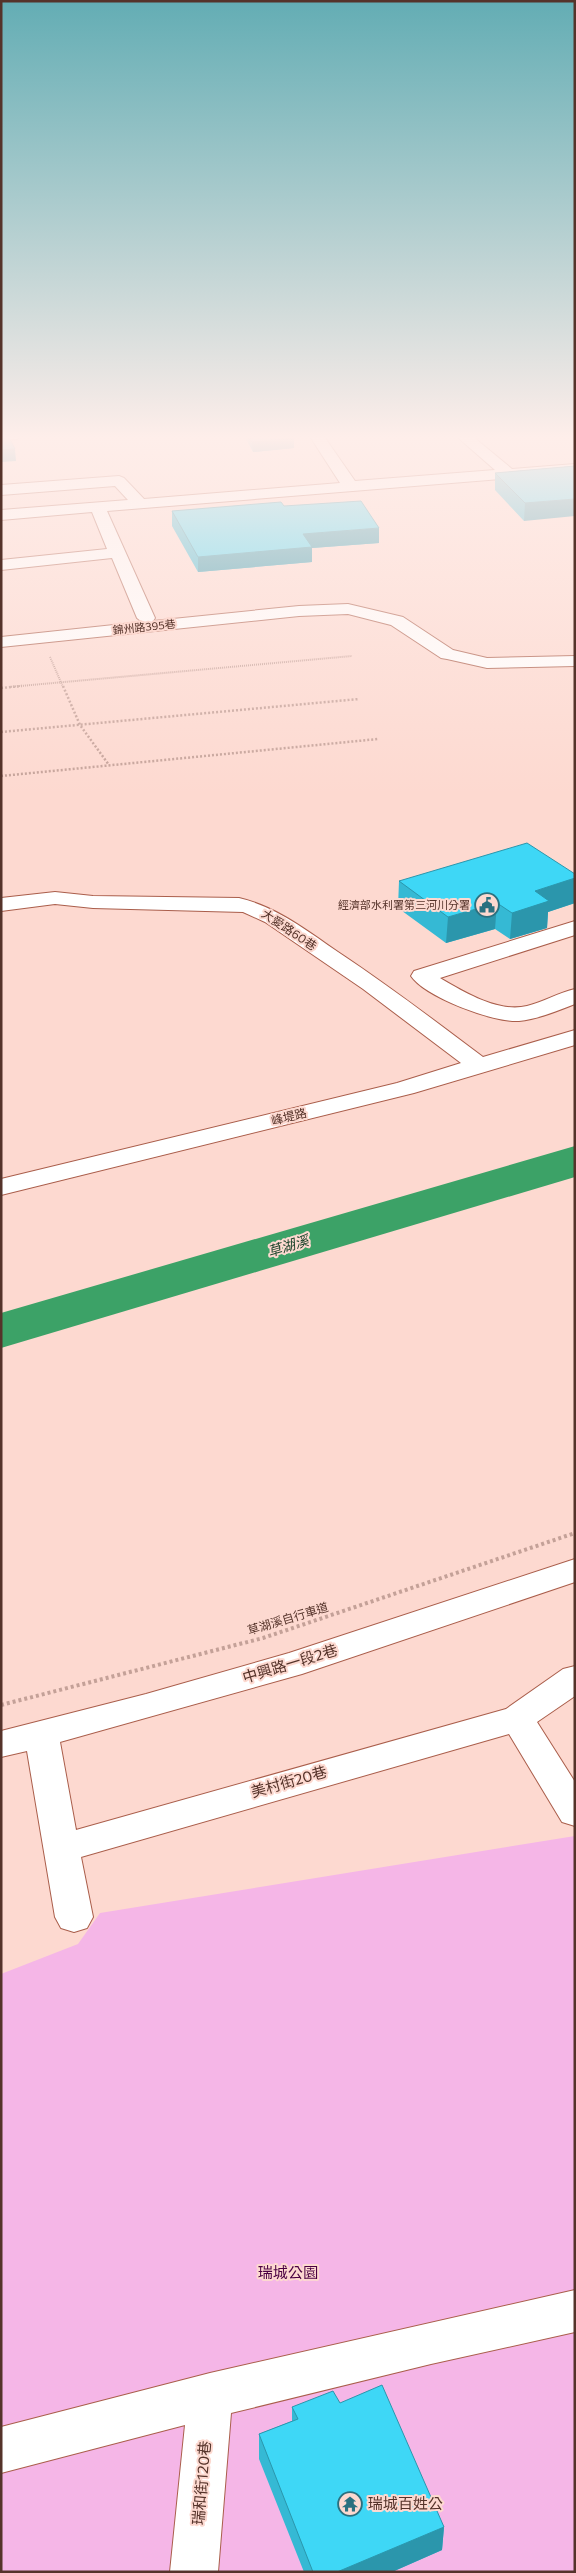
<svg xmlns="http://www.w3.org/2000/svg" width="576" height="2573" viewBox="0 0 576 2573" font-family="Commissioner,'Noto Sans TC',sans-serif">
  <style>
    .green { fill: #f5b6e7 }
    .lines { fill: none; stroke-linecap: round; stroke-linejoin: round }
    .river { fill: #3ca267; fill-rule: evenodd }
    .minor-casing { stroke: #aa5e4b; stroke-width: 2 }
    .path-far2 { stroke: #c4a198; stroke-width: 2; stroke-dasharray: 1 1; stroke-linecap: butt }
    .path-far1 { stroke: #c4a198; stroke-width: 2.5; stroke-dasharray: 2 2; stroke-linecap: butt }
    .path { stroke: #c4a198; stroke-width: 4; stroke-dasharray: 3 3; stroke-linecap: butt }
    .minor { fill: #fff; fill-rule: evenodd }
    .wall { fill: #35b9d4 }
    .shaded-wall { fill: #2b96ac }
    .building { fill: #3ed7f6; stroke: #2b96ac }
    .labels { text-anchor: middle; stroke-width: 4; stroke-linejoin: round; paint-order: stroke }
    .far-street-label { font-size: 11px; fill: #55332a; stroke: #fdd9d0 }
    .far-poi-label { font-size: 11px; fill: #55332a; stroke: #fdd9d0; text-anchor: end }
    .street-label { font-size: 12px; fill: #55332a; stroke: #fdd9d0 }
    .water-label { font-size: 14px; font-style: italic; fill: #184128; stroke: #fdd9d0 }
    .near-street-label { font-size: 15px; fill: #55332a; stroke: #fdd9d0 }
    .near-park-label { font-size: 15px; fill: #4b0042; stroke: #fdd9d0 }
    .near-poi-label { font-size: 15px; fill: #55332a; stroke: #fdd9d0; text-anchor: start }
  </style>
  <rect width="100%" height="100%" fill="#fdd9d0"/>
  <path class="green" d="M575,1836V2572H1V1974L78,1944L100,1913Z"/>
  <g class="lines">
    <path class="river" d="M575,1146V1177L1,1348V1313Z"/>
    <g class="minor-casing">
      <path id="minor" d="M1,435H24L17,439L1,440Z
        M309,435H323L355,481L495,470L455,435H471L512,469L575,464V473L107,511L155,618L153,621L299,606L348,604L403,617L453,650L487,658L575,656V666L487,668L447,659L441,658L391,625L348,614L299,616L1,647V637L142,622L137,618L112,558L1,570V560L107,549L92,512L1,520V510L128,500L115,486L1,495V485L119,476L124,478L144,499L340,483Z
        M55,892L93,896L239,898C277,907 306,930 338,952C388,985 435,1021 483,1057L575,1030V1045L414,1093L1,1195V1179L397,1083L461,1063L363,989L265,922L243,912L93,908L55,904L1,911V898Z
        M575,921V935L440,978C464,992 498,1013 527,1006C543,1002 558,993 575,989V1004C557,1011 538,1019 519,1021C494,1023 425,997 411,976L414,971Z
        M575,1559V1582L302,1674L60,1742L76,1830L506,1709L563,1669L575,1666V1696L537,1722L575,1782V1826L562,1822L509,1734L81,1857L93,1917L87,1928L74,1932L61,1928L55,1917L27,1751L1,1757V1731L146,1694L289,1653Z
        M575,2290V2332L431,2364L231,2413L218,2572H170L185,2425L1,2473V2427L210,2373Z"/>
    </g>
    <path class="path-far2" d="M50,657L63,687
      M9,687L352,656"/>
    <path class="path-far1" d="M63,686L80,725L109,765
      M1,688L22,686
      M1,732L359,699
      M1,776L378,739"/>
    <path class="path" d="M1,1705L263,1638L575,1533"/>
    <use href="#minor" class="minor"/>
  </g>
  <path class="wall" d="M244,435H292L294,438V448L253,452Z
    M575,466L524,521L495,490V473Z
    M284,506L379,543L312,548V562L198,572L172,526V511Z
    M575,874V903L548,912L547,928L510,939L495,929L446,943L398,908L399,881Z
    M340,2403L444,2527L442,2550L392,2572H304L259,2459V2434L292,2421V2407Z"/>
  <path class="shaded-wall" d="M294,438V448L253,452L252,442Z
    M15,449L16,461L1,462V450Z
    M575,499V516L524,521L525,503Z
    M379,528V543L312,548V562L198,572V557L303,534Z
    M575,878V903L548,912L547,928L510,939L512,913L535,891Z
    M497,903L495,929L446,943L448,917Z
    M444,2527L442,2550L392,2572H337Z"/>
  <path class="building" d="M1,435H8L15,449L1,450Z
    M249,435H292L294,438L252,442Z
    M575,466V499L525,503L495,473Z
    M361,501L379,528L303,534L312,547L198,557L172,511L281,502L284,506Z
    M527,843L575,874V878L535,891L549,901L512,913L497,903L448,917L399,881Z
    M382,2385L444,2527L337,2572H313L259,2434L298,2419L292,2407L333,2391L340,2403Z"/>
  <linearGradient id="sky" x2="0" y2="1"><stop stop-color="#63adb4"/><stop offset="0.55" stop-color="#feeeea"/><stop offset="1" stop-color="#feeeea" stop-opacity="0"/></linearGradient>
  <rect width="576" height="795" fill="url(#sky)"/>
  <defs>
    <g id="civic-ring" transform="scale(1.25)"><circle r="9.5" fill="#fdd9d0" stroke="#2b707f" stroke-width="1.5"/><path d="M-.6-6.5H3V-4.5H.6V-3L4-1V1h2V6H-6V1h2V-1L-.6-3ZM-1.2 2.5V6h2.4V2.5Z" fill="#2b707f"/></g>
    <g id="temple-ring" transform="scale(1.25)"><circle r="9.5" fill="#fdd9d0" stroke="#2b707f" stroke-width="1.5"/><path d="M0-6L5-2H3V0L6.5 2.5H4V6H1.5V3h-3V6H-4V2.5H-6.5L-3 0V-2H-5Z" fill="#2b707f"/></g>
  </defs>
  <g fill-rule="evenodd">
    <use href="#civic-ring" x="487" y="905"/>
    <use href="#temple-ring" x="350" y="2504"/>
  </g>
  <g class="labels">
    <g class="far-street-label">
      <text transform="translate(144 627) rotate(-6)" y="4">錦州路395巷</text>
    </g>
    <g class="far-poi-label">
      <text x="470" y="909">經濟部水利署第三河川分署</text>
    </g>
    <g class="street-label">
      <text transform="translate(289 930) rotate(34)" y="4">大愛路60巷</text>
      <text transform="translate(289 1117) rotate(-14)" y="4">峰堤路</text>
      <text transform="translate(288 1619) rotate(-17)" y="4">草湖溪自行車道</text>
    </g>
    <g class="water-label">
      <text transform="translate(288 1246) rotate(-17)" y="5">草湖溪</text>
    </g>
    <g class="near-street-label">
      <text transform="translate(290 1664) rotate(-17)" y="5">中興路一段2巷</text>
      <text transform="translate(289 1782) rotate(-16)" y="5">美村街20巷</text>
      <text transform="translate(202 2483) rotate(-85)" y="5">瑞和街120巷</text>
    </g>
    <g class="near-park-label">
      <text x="288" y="2278">瑞城公園</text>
    </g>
    <g class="near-poi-label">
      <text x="368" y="2509">瑞城百姓公</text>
    </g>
  </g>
  <rect width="576" height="2573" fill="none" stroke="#55332a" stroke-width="5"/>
</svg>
